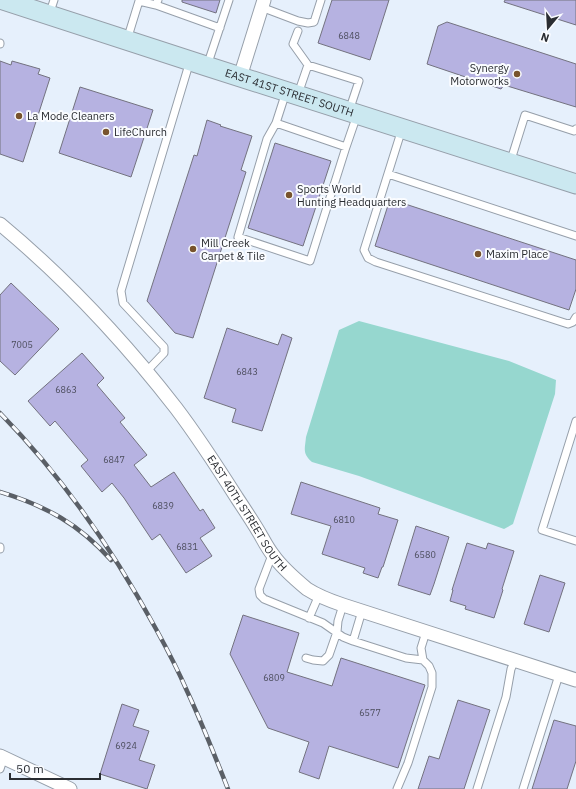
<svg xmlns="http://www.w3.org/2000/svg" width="576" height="789" viewBox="0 0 576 789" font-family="'IBM Plex Sans',sans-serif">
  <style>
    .water { fill: #96d7cf }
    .building { fill: #b6b2e1; stroke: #73727f }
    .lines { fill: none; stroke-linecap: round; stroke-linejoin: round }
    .lane-casing { stroke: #969faa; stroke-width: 9 }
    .street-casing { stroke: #969faa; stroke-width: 15 }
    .secondary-casing { stroke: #969faa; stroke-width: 21 }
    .lane { stroke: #fff; stroke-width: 7 }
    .street { stroke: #fff; stroke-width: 13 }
    .secondary { stroke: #cbe8f0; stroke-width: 19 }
    .rail-casing { stroke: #5a5f66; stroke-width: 4.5 }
    .rail { stroke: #fafcff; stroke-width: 3; stroke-dasharray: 9; stroke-linecap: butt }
    .poi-dot { fill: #78532d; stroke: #fafcff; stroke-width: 1.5 }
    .labels { text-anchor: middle; stroke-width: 4; stroke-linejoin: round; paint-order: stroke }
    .number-label { font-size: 9px; fill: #4d4e5e }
    .poi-label { font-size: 11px; fill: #2a2d32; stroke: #fafcff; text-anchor: start }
    .street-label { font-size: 11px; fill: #2a2d32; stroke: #fafcff }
  </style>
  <rect width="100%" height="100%" fill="#e6f0fc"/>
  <path class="water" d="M359,321L509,361L556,380L555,394L513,524L504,529L359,476L312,462C302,453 305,449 306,437L339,330Z"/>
  <path class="building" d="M182,0H220L216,13L182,2Z
    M332,0H389L370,60L318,43Z
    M505,0H576V25L504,2Z
    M447,22L576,64V107L504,85L501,89L427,64L438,26Z
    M0,61L11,65L12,61L40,69L38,74L50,78L23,162L0,154Z
    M80,87L153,110L131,177L59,153Z
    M207,120L221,125L220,126L252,136L241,170L246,172L193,338L175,333L147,301L194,155L197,156Z
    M275,143L331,161L303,246L248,228Z
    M390,199L576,260V289L569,310L375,246Z
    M11,283L59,329L15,375L0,361V295Z
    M227,328L278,345L282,334L292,338L262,431L232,422L236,409L204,398Z
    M82,353L104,378L97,385L125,418L120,422L147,455L134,465L151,487L174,472L200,511L203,509L215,528L200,538L212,556L186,573L160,534L152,540L124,498L112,483L102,492L81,466L88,460L55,421L50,426L28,401Z
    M301,482L380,508L378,514L398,520L383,567H382L378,578L363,573L365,568L322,554L331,526L291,514Z
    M416,526L449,537L434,584L430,595L398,585Z
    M467,543L486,549L488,543L514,551L502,589L503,590L494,618L465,609L466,606L450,601L453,590H452Z
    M540,575L565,583L549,632L524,624Z
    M243,615L299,633L287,672L332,686L341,658L425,685L398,768L329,746L319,779L299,772L309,742L268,728L230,654Z
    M458,700L490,710L464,789H418L429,756L439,759Z
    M122,704L139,710L133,726L149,731L139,760L155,765L147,789L100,774Z
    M554,720L576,726V761L567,789H532Z"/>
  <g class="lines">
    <g class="lane-casing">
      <path id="lane" d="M156,5L220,28
        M261,7L298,21L308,23L314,22L321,0
        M49,15L54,0
        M298,31L293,44L308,65
        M127,40L139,1L156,5L158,0
        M0,44V43
        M207,66L229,0
        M286,92L276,123L346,147L357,115
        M298,94L308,65L359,81L349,111
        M276,123L267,139L238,237L310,261L346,147
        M402,129L364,250L368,258L376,262L568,324L573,322L576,317
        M510,163L525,115L574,131L576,129
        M388,174L576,236
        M146,372L164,353V347L123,303L121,291L190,61
        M576,421L542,530L576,541
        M0,549V547
        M272,555L259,589L260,595L264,599L323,623L343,637L353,641
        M362,611L353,641L406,658L423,660
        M309,618L319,595
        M306,658L313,660L323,661L329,655L337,632L338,621L343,605
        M0,769L4,757
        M397,789L408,763L432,687V673L429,666L423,660L421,648L426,632
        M477,789L506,697L511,669L515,660
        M523,789L559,675"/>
    </g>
    <g class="street-casing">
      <g id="street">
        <path d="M240,77L264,0"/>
        <path id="s1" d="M0,224C65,278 124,341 176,408C198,437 218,468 237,498C245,510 253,522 260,534C264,541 268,549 273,555C282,568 295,579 307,589C318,596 331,601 343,605L576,680"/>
        <path d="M0,756L70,789"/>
      </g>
    </g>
    <g class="secondary-casing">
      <g id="secondary">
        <path id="s2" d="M3,0L206,66L576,184"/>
      </g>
    </g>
    <use href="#lane" class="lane"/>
    <use href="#street" class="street"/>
    <use href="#secondary" class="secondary"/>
    <g class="rail-casing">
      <path id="rail" d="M0,413C63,477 113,550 156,629C167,649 178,670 187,691C202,723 215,756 228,789
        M0,492C46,506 79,524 111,560"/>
    </g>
    <use href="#rail" class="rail"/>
  </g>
  <g class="poi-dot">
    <circle cx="517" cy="74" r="4"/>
    <circle cx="19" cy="116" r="4"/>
    <circle cx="106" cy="132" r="4"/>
    <circle cx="289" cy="195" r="4"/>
    <circle cx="193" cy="249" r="4"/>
    <circle cx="478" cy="254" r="4"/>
  </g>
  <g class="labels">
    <g class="number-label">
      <text x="349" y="39">6848</text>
      <text x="22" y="348">7005</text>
      <text x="247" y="375">6843</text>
      <text x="66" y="393">6863</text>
      <text x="114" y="463">6847</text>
      <text x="163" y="509">6839</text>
      <text x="344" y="523">6810</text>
      <text x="187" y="550">6831</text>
      <text x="425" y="558">6580</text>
      <text x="274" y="681">6809</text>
      <text x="370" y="716">6577</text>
      <text x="126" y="749">6924</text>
    </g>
    <g class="poi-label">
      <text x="509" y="72" text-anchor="end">Synergy<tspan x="509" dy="13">Motorworks</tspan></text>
      <text x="27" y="120">La Mode Cleaners</text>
      <text x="114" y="136">LifeChurch</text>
      <text x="297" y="193">Sports World<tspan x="297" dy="13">Hunting Headquarters</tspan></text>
      <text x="201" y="247">Mill Creek<tspan x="201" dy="13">Carpet &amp; Tile</tspan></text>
      <text x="486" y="258">Maxim Place</text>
    </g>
    <g class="street-label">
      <text dy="4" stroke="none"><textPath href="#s2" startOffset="301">EAST 41ST STREET SOUTH</textPath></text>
      <text dy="4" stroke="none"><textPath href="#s1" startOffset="382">EAST 40TH STREET SOUTH</textPath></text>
    </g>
  </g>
  <g transform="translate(548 28) rotate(198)" stroke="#fafcff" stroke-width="3" paint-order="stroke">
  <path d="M0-3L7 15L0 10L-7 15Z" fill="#2a2d32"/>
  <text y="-6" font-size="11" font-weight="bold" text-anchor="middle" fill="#2a2d32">N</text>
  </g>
  <path d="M10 773v6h90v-6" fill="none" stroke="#2a2d32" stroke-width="2"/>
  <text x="16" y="773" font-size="12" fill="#2a2d32" stroke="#fafcff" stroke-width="3" paint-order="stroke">50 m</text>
</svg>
